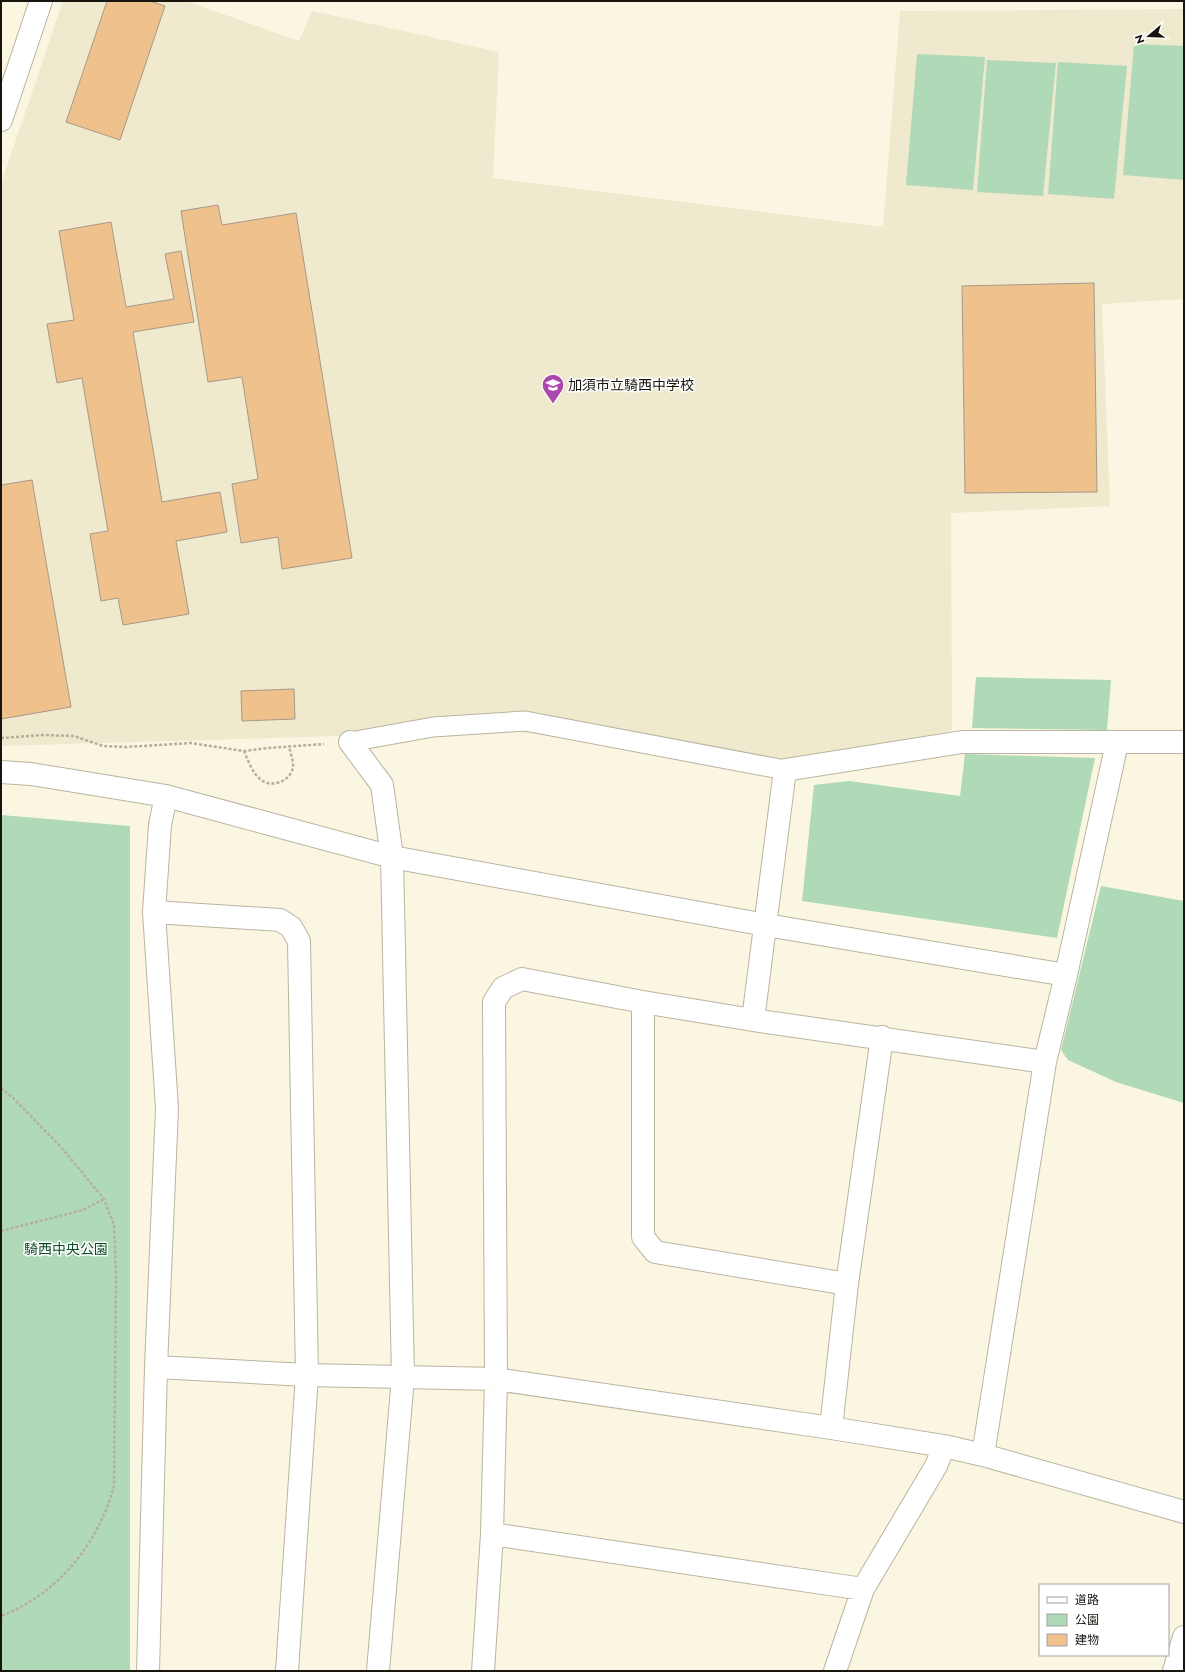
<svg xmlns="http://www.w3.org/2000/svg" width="1185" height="1672" viewBox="0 0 1185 1672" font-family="Jost,'Noto Sans JP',sans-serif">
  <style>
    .built { fill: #efe9cd }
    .green { fill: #b0d9b7 }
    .building { fill: #eec18d; stroke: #a7998a }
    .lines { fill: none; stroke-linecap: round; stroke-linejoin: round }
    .service-casing { stroke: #b9b5a1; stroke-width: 21 }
    .minor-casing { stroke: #b9b5a1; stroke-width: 24 }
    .tertiary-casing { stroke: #b9b5a1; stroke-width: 24 }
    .path { stroke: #b3b09f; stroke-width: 2.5; stroke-dasharray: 3 2; stroke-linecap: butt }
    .service { stroke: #fff; stroke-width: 19 }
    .minor { stroke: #fff; stroke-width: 22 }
    .tertiary { stroke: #fff; stroke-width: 22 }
    .labels { text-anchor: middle; stroke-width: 3; stroke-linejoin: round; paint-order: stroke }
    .poi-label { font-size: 14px; fill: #17150e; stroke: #fff; text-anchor: start }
    .park-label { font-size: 14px; fill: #0b4b23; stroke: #fff }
  </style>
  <rect width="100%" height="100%" fill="#faf6e1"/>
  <path class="built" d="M63,1H186L299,41L312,11L499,52L493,178L883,227L900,11L1184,9V299L1102,304L1110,506L951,513L952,730L806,771L775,772L515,731L1,746V184Z"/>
  <path class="green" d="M1134,44L1184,46V180L1123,175Z
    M917,54L985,57L973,190L906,185Z
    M987,60L1056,63L1043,196L977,192Z
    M1058,62L1127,66L1114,199L1048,194Z
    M976,677L1111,680L1107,730L972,728Z
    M965,754L1095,758L1057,938L802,901L814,785L849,781L960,796Z
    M1,815L130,826V1671H1Z
    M1101,886L1184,901V1103L1116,1082L1068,1060L1061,1050Z"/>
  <path class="building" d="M107,1H150L165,6L120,140L66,122Z
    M218,205L222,225L296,213L352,558L282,569L278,537L241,543L232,484L258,479L242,377L208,382L181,211Z
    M111,222L126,307L174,299L165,254L181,251L194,322L133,332L162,502L220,492L227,532L176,541L189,614L123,625L118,598L101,601L90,534L108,531L82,378L57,383L47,324L74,320L59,231Z
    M1094,283L1097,492L965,493L962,286Z
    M32,480L71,707L1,719V485Z
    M294,689L295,719L242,721L241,691Z"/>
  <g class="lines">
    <g class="service-casing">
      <path id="service" d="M350,742L433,727L525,721L785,770"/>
    </g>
    <g class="minor-casing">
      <path id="minor" d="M1,120L41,1
        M350,742L382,785L392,857
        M154,912L280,920L291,927L299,941L307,1375L287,1671
        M643,1002V1237L655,1252L847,1284
        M753,1020L785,770L962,742H1184
        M156,1367L307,1375L496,1379L831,1428L944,1446L983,1455L1184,1512
        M831,1428L847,1284L882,1037
        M983,1455L1045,1062L1066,975L1117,743
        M492,1534L863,1589
        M148,1671L156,1367L167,1108L154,912L160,825L166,796
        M483,1671L492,1534L496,1379L494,1002L503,988L522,979L643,1002L753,1020L1045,1062
        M835,1671L863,1589L936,1466L944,1446
        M1174,1671L1184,1637"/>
    </g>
    <g class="tertiary-casing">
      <path id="tertiary" d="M1,772L31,774L166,796L392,857L766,925L1066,975
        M378,1671L403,1377L392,857"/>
    </g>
    <path class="path" d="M1,738L43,735L74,736L103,746L126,747L191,743L244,751L268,748L324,744
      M244,751C248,760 252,772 259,778C270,790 293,781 293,765C293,759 290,752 289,746
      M1,1088L13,1098L61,1147L104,1199L114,1225L116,1275L114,1486C98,1544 58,1594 1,1616
      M1,1231L83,1210L104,1199"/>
    <use href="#service" class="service"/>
    <use href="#minor" class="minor"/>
    <use href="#tertiary" class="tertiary"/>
  </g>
  <defs>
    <g id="school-pin" transform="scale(1.15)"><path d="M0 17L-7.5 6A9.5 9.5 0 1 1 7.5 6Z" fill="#aa46ac" stroke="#fff"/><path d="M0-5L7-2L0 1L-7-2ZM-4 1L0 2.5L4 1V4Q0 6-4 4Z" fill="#fff"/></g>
  </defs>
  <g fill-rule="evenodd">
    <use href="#school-pin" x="553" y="385"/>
  </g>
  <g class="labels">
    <g class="poi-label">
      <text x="568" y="390">加須市立騎西中学校</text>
    </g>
    <g class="park-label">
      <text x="66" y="1254">騎西中央公園</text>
    </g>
  </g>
  <rect width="1185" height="1672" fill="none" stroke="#17150e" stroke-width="4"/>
  <rect x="1039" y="1584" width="130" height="72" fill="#ffffff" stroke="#a2a19f"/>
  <rect x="1047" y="1597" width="20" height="6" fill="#ffffff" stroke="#a2a19f"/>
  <text x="1075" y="1604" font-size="12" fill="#17150e">道路</text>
  <rect x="1047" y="1614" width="20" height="12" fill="#b0d9b7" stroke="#a2a19f"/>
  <text x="1075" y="1624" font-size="12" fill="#17150e">公園</text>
  <rect x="1047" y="1634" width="20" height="12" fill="#eec18d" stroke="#a2a19f"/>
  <text x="1075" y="1644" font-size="12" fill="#17150e">建物</text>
  <g transform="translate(1149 36) rotate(251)" stroke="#ffffff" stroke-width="3" paint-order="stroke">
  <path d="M0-3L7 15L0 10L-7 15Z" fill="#17150e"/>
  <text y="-6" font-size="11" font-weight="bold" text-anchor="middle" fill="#17150e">N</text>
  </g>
</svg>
